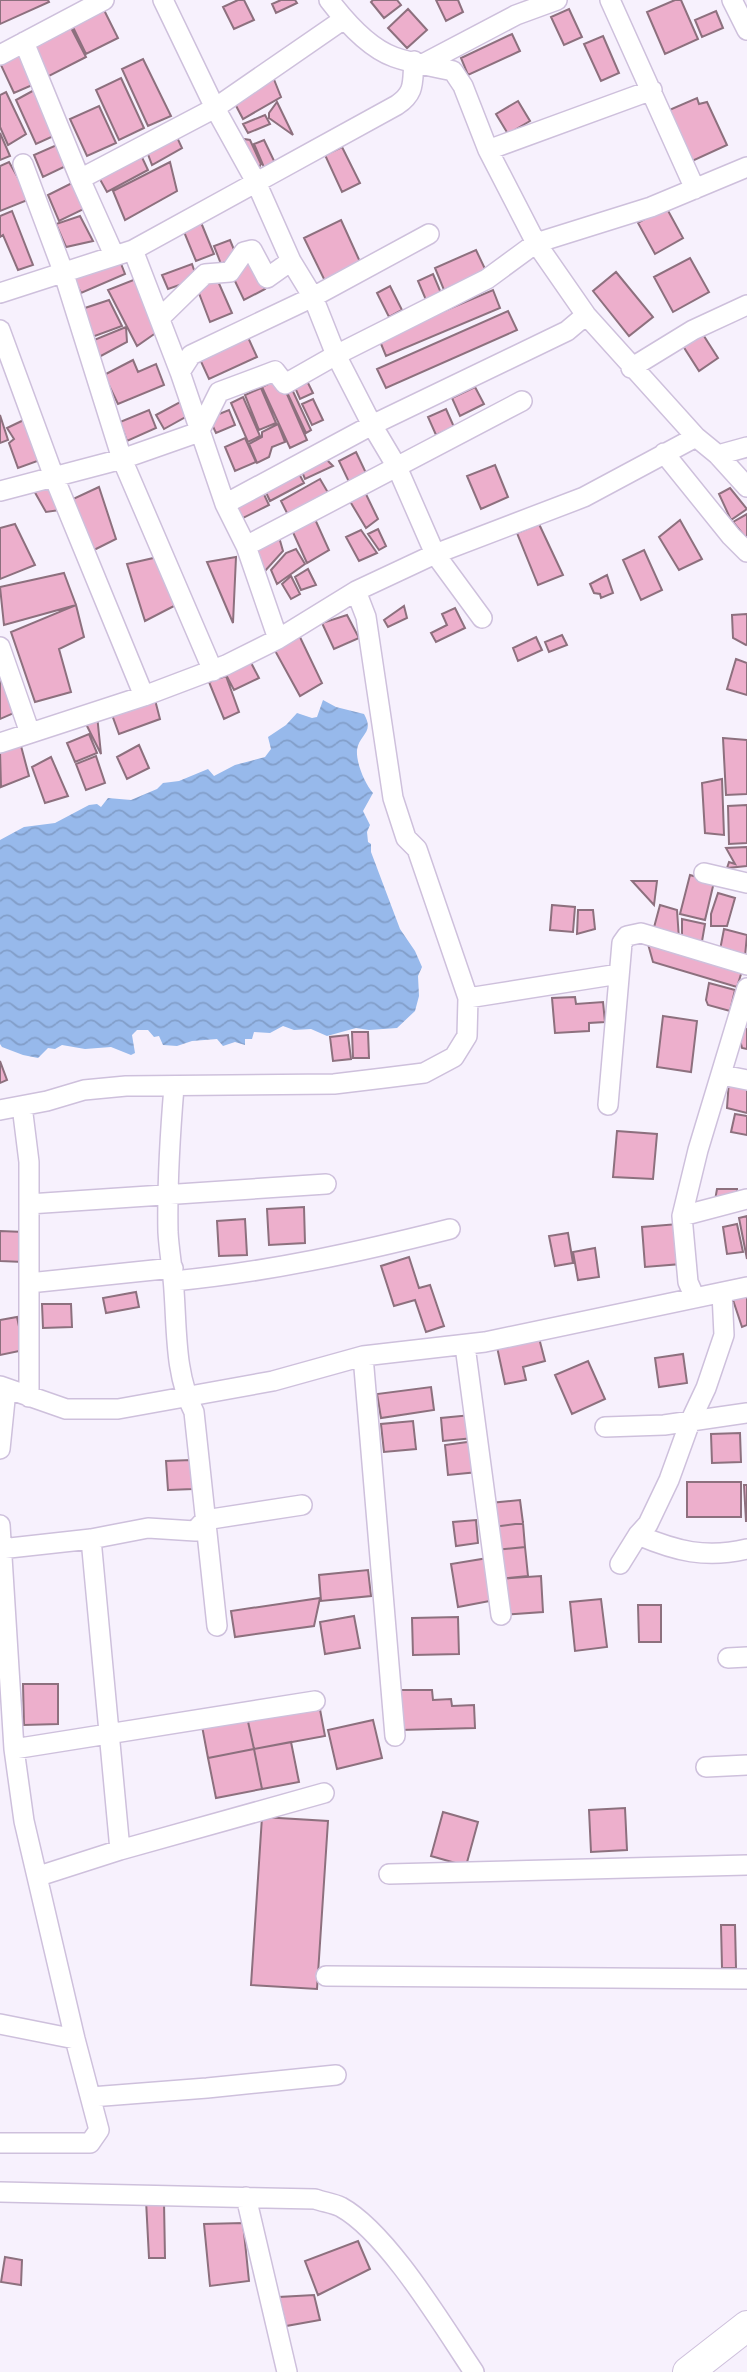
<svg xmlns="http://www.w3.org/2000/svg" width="747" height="2372" viewBox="0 0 747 2372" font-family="Georgia,serif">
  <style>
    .water { fill: url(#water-waves) }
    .building { fill: #edafcc; stroke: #8d707e; stroke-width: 2 }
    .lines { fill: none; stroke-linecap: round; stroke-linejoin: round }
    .street-casing { stroke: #cec0dc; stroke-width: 22 }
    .primary-casing { stroke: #cec0dc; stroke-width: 32 }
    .street { stroke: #fff; stroke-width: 19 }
    .primary { stroke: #fff; stroke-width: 30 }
  </style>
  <defs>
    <pattern id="water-waves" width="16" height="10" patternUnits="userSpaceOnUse" patternTransform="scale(1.75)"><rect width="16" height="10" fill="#97b9eb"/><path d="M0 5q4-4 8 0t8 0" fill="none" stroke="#829ec9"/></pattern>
  </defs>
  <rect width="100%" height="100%" fill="#f7f1fd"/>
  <path class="water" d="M323,700L336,707L364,714C375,733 359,734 357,750C356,763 365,784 373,793L363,811L370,825L367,832L368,842L371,844V852L400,929L415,951L422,967L418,976L419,996L415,1011L397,1028L369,1030L356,1028L327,1036L311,1029L294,1030L283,1026L270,1033L254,1032L252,1039H245V1045L235,1042L223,1046L217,1039L192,1041L177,1046L163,1045L159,1036L154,1037L148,1030H137L132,1035L135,1053L131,1055L111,1047L85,1049L62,1045L55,1049L48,1048L38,1058L23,1055L2,1047L0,1044V840L24,827L55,823L89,805L97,804L101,807L108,798L131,800L157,789L163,783L179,781L208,769L214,776L235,765L265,757L271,749L268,737L286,725L297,713L312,718L317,717Z"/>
  <path class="building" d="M0,0H48L49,2L0,24Z
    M238,0H244L254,20L234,29L223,7Z
    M281,0H295L297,3L276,13L272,4Z
    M373,0H397L401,5L384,18L371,2Z
    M436,0H458L463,12L446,21Z
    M675,0H681L698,39L665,54L647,12Z
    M102,6L118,38L86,54L70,21Z
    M408,9L427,30L407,48L388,28Z
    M569,9L582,37L564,45L551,17Z
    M716,11L723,28L702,37L695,20Z
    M68,22L86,57L47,77L29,42Z
    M512,34L520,51L468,75L461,58Z
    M603,36L619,73L601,81L584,44Z
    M21,49L37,83L14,93L0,63Z
    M143,59L171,116L148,126L122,69Z
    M271,72L281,97L243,119L233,100Z
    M121,78L144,128L119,140L96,90Z
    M38,88L58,134L36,144L16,100Z
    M6,92L26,134L8,145L0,127V95Z
    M697,98L699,104L707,102L727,145L690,162L667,111Z
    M518,101L530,121L508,134L496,114Z
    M277,102L293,135L269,118V113Z
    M99,106L116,143L87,156L70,119Z
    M265,115L270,124L248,133L243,124Z
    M0,133L10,156L0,160Z
    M175,133L182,148L152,165L146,149Z
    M238,138L250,140L261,164L256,173Z
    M264,140L277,167L266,172L254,144Z
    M59,144L68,165L43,177L34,155Z
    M342,147L360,183L342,192L325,155Z
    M139,151L148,170L107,192L97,174Z
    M9,162L30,199L0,211V166Z
    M170,162L177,191L125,220L113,191Z
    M72,183L90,206L59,221L48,195Z
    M666,207L683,238L655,254L638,223Z
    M12,211L33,265L18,270L3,235L0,237V216Z
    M80,216L93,241L66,247L56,224Z
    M200,220L214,254L196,261L182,227Z
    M341,220L361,264L325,281L304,238Z
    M230,240L237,257L221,264L214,246Z
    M476,250L486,271L444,290L435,268Z
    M118,256L125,274L81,293L71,274Z
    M250,258L265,289L244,300L234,279Z
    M690,258L709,292L673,312L654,277Z
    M192,264L197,279L168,289L162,275Z
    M616,272L653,317L629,336L593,291Z
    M433,274L441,293L426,300L418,281Z
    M136,279L160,330L137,346L108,290Z
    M217,279L232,313L210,322L197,288Z
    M390,286L402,310L389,317L377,293Z
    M493,290L500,308L386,356L379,339Z
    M109,300L122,326L92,337L82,309Z
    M508,311L517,330L386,388L377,369Z
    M126,327L127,342L99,357L94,340Z
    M246,333L257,357L209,379L198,355Z
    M702,333L718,358L699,371L683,346Z
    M133,360L138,372L156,364L164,385L118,404L104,375Z
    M305,377L313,393L300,399L293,383Z
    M280,378L307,440L290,448L262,387Z
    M290,385L311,430L306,433L285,388Z
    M475,387L484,404L460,416L452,398Z
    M261,388L276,423L259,430L245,395Z
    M243,397L260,436L248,442L231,403Z
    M313,399L323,420L312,425L302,404Z
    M182,401L189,415L164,429L156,415Z
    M446,409L454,427L436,435L428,417Z
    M149,410L156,428L127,441L120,422Z
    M229,410L235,425L216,433L209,418Z
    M0,415L8,440L0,443Z
    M28,418L43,459L18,468L9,443L14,439L7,428Z
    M278,424L285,442L272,447L269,457L257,463L249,444L262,437V432Z
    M245,438L256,462L235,471L225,447Z
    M356,452L366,473L349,482L339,461Z
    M322,455L333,466L305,479L300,467Z
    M495,465L508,497L481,509L467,476Z
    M296,468L304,483L270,501L263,486Z
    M320,479L330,496L289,517L281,501Z
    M48,487L60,510L46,512L33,489Z
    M99,487L116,539L86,554L73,499Z
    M261,488L269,505L237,521L228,504Z
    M363,488L378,519L366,528L348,498Z
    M730,488L747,509L731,520L719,494Z
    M747,514V539L733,522Z
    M314,517L329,550L307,563L291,528Z
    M680,520L702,559L679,570L659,537Z
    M15,524L35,565L0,579V528Z
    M539,524L563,575L538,585L517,533Z
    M378,529L386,546L379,550L368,534Z
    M361,530L377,553L359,561L346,537Z
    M279,537L283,551L265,571L254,550Z
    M296,549L305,564L277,584L271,570L286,553Z
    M644,550L662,590L641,600L623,560Z
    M158,557L176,605L145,621L127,564Z
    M236,557L233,623L207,562Z
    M308,569L316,585L301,590L295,577Z
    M64,573L76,605L4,625L0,587Z
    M607,575L613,593L601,598L600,594L594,593L590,584Z
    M291,576L300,594L291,599L282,584Z
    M76,605L84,637L59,649L71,692L35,702L11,632Z
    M404,606L407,618L388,627L384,620Z
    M455,608L465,628L436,642L431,633L447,625L442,614Z
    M747,614V644L746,645L733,638L732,615Z
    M347,615L359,638L334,649L322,623Z
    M298,633L322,683L300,696L273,647Z
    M562,635L567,645L549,652L545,642Z
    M536,637L542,650L518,661L513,648Z
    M0,654L14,713L0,719Z
    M248,657L259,678L234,690L223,669Z
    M736,659L747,663V695L727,689Z
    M226,676L239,712L224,719L209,682Z
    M154,696L160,719L119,734L111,712Z
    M97,715L101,754L84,720Z
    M89,734L97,753L75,762L67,743Z
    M723,738L747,740V794L726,795Z
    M139,745L149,768L127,779L117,757Z
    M21,746L29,776L1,787L0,751Z
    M96,756L105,783L86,790L76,764Z
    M51,757L68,796L45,803L32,767Z
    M722,779L724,835L705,833L702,783Z
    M747,805V843L729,844L728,806Z
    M747,847V866L727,868L729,862L735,864L726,848Z
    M690,875L714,882L705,920L680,914Z
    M632,881H657L654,905Z
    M718,893L735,898L727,926H711V914Z
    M552,905L575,907L573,932L550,930Z
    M660,905L677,910L679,939L653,931Z
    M578,910H593L595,929L577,934Z
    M682,919L705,924L701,947L682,941Z
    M724,929L747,935L745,956L720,950Z
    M648,944L742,971L737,987L653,962Z
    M709,983L735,990L730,1011L708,1005L706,1000Z
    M575,997L576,1004L603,1002L605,1022L589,1023V1031L555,1033L552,998Z
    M663,1016L697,1021L691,1072L657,1067Z
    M744,1028L747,1029V1049L742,1048L741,1044L740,1034Z
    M352,1032H368L369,1058H353Z
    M348,1035L351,1059L333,1061L330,1037Z
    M0,1061L7,1080L0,1083Z
    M729,1080L747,1085V1113L727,1108Z
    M735,1114L747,1116V1135L731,1132Z
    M617,1131L657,1134L653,1179L613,1177Z
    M717,1189H737V1200L714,1206Z
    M304,1207L305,1243L269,1245L267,1209Z
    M747,1216V1259L739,1218Z
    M245,1219L247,1255L219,1256L217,1221Z
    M678,1224L681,1264L645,1267L642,1227Z
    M737,1224L743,1252L727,1254L723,1227Z
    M0,1231L24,1232L23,1262L0,1261Z
    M568,1233L573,1263L555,1266L549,1236Z
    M595,1248L599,1277L578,1280L573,1252Z
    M409,1257L419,1288L430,1285L444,1326L426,1332L415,1300L394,1306L381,1266Z
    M136,1292L139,1307L106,1313L103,1298Z
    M747,1295V1325L742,1327L732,1297Z
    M42,1304H71L72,1327L43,1328Z
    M17,1317L24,1350L0,1355V1320Z
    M539,1338L545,1361L523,1367L526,1380L505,1384L497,1347Z
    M683,1354L687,1383L659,1387L655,1358Z
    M588,1361L605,1399L572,1414L555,1375Z
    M431,1387L434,1410L381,1418L377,1394Z
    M471,1415L474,1438L443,1441L441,1418Z
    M413,1421L416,1449L384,1452L381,1424Z
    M740,1433L741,1462L712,1463L711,1434Z
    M475,1441L478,1472L448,1475L445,1445Z
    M191,1460L193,1489L168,1490L166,1461Z
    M687,1482H741V1517H687Z
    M744,1485H747V1521H746Z
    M520,1500L523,1523L493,1527L490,1503Z
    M476,1520L478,1543L456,1546L453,1522Z
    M523,1523L525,1547L495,1550L493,1527Z
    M525,1547L528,1576L498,1579L495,1550Z
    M488,1558L495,1600L458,1607L451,1564Z
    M368,1570L371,1596L321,1601L319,1575Z
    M541,1576L543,1612L501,1615L498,1579Z
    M320,1598L314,1626L235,1637L231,1611Z
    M601,1599L607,1647L575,1651L570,1602Z
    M638,1605H661V1642H639Z
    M354,1616L360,1648L325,1654L320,1622Z
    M458,1617L459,1654L413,1655L412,1618Z
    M23,1684H58V1724L24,1725Z
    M399,1690H432L433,1700L451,1699L452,1706L474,1705L475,1728L400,1730Z
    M319,1704L325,1736L254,1749L247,1717Z
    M247,1717L254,1749L208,1758L202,1726Z
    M373,1720L382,1758L337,1769L328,1730Z
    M291,1742L299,1782L262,1789L254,1749Z
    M254,1749L262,1789L216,1798L208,1758Z
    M625,1808L627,1850L591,1852L589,1810Z
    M443,1812L478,1822L466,1866L431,1856Z
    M262,1817L328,1821L317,1989L251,1985Z
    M721,1925H735L736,1968H722Z
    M146,2200L164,2202L165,2258H149Z
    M243,2223L249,2281L210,2286L204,2224Z
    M358,2241L370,2269L318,2295L305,2261Z
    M5,2257L22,2260L21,2285L1,2282Z
    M314,2295L320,2320L286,2326L279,2297Z"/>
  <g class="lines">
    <g class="street-casing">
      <path id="street" d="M163,0L215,108L256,182L291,261L313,297L336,355L372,425L397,467L435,554L482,618
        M329,0C345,21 369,48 394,57C413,64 434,66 453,71L463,86L488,150L536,243L586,315L696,437L718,455L747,487
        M610,0L695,189
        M732,0L747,30
        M24,42L80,179L114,255
        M0,55L104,0
        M423,64L516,15L557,0
        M488,150L652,90
        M23,164L63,271L122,459L213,671
        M80,179L215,108L344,19
        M133,250L180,372L225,504L246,546L278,639
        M0,293L133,250L397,105C416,92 412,82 414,61
        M160,318L205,274L230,272L244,252L252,250L267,278L291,261
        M0,330L54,477L144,696
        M631,368L693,330L747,305
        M180,372L191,355L313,297L429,234
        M664,453L731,536L747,552
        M718,455L747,447
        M0,491L122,459L199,432L219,392L275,371L285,384L336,355L487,279L536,243L651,207L747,167
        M225,504L372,425L567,331L586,315
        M246,546L522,401
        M0,647L30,733
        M0,743L144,696L226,665L278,639L356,591L435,554L584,497L696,437
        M704,873L747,883
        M468,998L619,974
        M722,1075L747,1080
        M174,1087C170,1135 167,1183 168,1232C169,1251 173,1271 174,1291C177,1332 175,1375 194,1412L217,1626
        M608,1105L622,943L627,936L641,933L747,965
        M22,1106L29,1162V1397
        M0,1110L47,1101L84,1090L126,1086L334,1084L384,1078L424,1073L454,1057L467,1036L468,998L417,849L406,838L393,798L366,617L356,591
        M29,1204L326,1184
        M682,1216L747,1199
        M174,1281C268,1272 359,1252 450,1229
        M29,1283L173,1268
        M695,1298L688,1282L682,1216L698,1150L747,988
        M465,1346L501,1615
        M363,1356L395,1736
        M0,1386L66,1409H118L273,1381L363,1356L485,1342L747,1287
        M605,1427L664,1425L747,1413
        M0,1449L6,1390
        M0,1525L14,1749L24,1821L75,2039L99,2130L90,2143H0
        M638,1535C676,1551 706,1559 747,1549
        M91,1539L120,1850
        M0,1549L91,1539L148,1528L195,1531L205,1520L302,1505
        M620,1564L638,1535L648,1524L669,1480L690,1422L706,1388L724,1335L722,1293
        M728,1658L747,1657
        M14,1749L315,1701
        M706,1767L747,1765
        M389,1874L747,1865
        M39,1876L120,1850L324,1793
        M326,1976L747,1979
        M0,2024L75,2039
        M91,2097L207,2088L336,2075
        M0,2192L315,2199C323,2202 333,2203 341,2207C388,2233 443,2326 474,2372
        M246,2197L287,2372"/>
    </g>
    <g class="primary-casing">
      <path id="primary" d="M688,2372L747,2326"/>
    </g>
    <use href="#street" class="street"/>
    <use href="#primary" class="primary"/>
  </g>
</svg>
